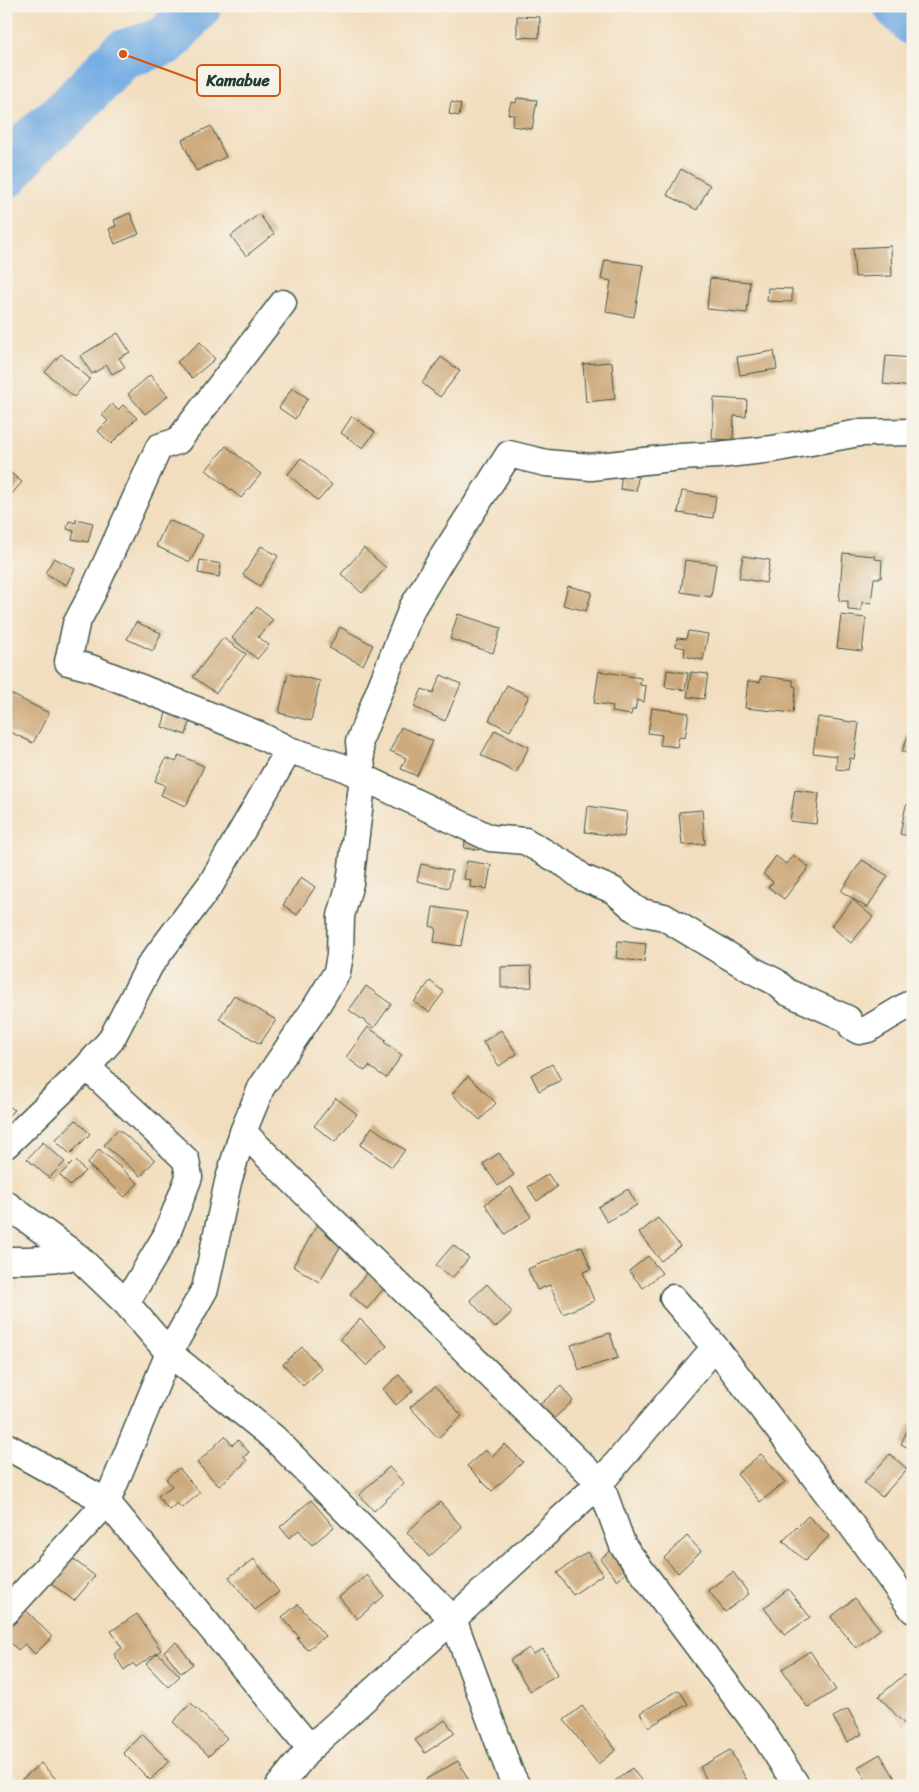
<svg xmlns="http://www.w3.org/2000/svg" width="919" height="1792" viewBox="0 0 919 1792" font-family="Sriracha,sans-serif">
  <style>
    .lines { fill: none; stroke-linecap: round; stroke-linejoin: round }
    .river { stroke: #75ade4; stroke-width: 49 }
    .building { fill: #cdaa7d }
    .street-casing { stroke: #3f5549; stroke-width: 29 }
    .street { stroke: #fff; stroke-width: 26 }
    .leader { fill: none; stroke: #d45610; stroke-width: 2 }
    .callout-dot { fill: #d45610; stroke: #f7f3e8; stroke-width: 2 }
    .callout { fill: #f7f3e8; stroke: #d45610; stroke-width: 2 }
    .callout-label { font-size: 16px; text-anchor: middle; font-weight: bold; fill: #1f3d34 }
  </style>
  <rect width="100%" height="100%" fill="#f7f3e8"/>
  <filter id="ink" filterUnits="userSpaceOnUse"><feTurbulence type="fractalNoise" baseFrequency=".02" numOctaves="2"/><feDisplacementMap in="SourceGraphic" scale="10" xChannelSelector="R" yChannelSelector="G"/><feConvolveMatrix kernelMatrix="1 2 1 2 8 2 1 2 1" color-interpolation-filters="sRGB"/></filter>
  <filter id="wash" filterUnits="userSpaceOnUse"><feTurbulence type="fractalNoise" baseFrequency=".0096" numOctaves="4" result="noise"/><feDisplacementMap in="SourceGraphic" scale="20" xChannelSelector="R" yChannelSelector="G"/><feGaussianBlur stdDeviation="1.12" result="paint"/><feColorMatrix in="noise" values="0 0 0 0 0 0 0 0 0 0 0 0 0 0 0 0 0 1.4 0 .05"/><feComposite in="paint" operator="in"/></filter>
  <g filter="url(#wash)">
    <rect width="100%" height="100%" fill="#f2debf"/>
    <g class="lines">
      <path class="river" d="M898,6L913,21
        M6,174L33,141L66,113L123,54L166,41L197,6"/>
    </g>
    <g id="blocks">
      <path class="building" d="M517,16L540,17L539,38L517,37Z
        M517,98L537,100L532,129L512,126L514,115L508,114L511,102L516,103Z
        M451,102L461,104L459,116L449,114Z
        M211,126L226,157L196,171L182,140Z
        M681,169L710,185L697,210L667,195Z
        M130,213L139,234L115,244L109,229L116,226L114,220Z
        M259,214L274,234L246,256L231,236Z
        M891,246L892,276L855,277L853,248Z
        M605,260L643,265L634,317L606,312L611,281L601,279Z
        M710,278L750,282L747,313L707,309Z
        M768,288L792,289V302L767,301Z
        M118,333L130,352L119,358L125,367L112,374L107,365L92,374L80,356Z
        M200,342L215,359L192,378L177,362Z
        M774,351L777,369L740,375L737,357Z
        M61,354L90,379L74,397L45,372Z
        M886,356L913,358V387L883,384Z
        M441,357L460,371L440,397L422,383Z
        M612,362L615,399L586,402L583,364Z
        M150,375L168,396L145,414L128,394Z
        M292,388L308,398L295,419L279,408Z
        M714,398L747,400L746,417L734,416L733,440L712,439Z
        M112,404L118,410L123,405L137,418L111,444L98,431L108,421L102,415Z
        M352,416L375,432L363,448L341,433Z
        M226,446L261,474L241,498L206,470Z
        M301,458L332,485L318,501L288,474Z
        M6,469L22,482L10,496L6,493Z
        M622,474L638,477L636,491L620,489Z
        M682,491L716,496L713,518L678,513Z
        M76,519L93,523L88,542L72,539L74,531L67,529L69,521L76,523Z
        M168,520L203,535L190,562L156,546Z
        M261,546L278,556L260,586L243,575Z
        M364,548L386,568L362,593L341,574Z
        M843,553L875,556V559L882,560L881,578H874L871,603L862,602L861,611L848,610V601H839Z
        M743,556L770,560L766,583L739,578Z
        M54,558L75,569L66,585L45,573Z
        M200,560L221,564L219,577L198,573Z
        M685,560L716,564L711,597L681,592Z
        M568,586L592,592L586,611L563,605Z
        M257,607L273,620L258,637L269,645L257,659L232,638Z
        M458,614L501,628L493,653L450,639Z
        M841,615L866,618L862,651L837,648Z
        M136,622L161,633L153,651L127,639Z
        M340,627L373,645L363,665L329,648Z
        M688,631L708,634L703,660L684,656L685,648L676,646L677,638L686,639Z
        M223,638L246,654L216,693L193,677Z
        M667,670L688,673L685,690L665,687Z
        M599,671L641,678L640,685L646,686L644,702L637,700L635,710H632L631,715L612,712L613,706L594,703Z
        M691,672L708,674L704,699L687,697Z
        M288,674L320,681L311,721L279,713Z
        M441,675L461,684L445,721L414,707L422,689L433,693Z
        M761,676L793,680V686L796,687L793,713L745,708L748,681L760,682Z
        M507,685L529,696L510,731L489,720Z
        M11,694L49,713L33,743L6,730V703Z
        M652,708L689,713L685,738L679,737L677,747L660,745L662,735L648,733Z
        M166,713L190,720L186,735L162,727Z
        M818,717L859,723L854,759L850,758L848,770L836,769L837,756L813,753Z
        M401,727L433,741L417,776L401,769L406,758L390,751Z
        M495,730L529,747L516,773L481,755Z
        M910,731L913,732V755L902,751Z
        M179,755L204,766L186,806L161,795L165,785L155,781L166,758L176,762Z
        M795,790L819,793L816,824L790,821Z
        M906,805L913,806V837L900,834Z
        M588,806L627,812L624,837L585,832Z
        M702,810L705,844L682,845L679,812Z
        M466,835L481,837L479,850L464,848Z
        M793,855L809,867L784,899L768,887L773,882L763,874L776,856L786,864Z
        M862,860L888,876L867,908L841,891Z
        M467,861L491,865L487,889L470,887L471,880L464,879Z
        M421,864L452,871L449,888L417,881Z
        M301,877L315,887L297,915L283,905Z
        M853,900L873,917L851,943L831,926Z
        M433,907L467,912L461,946L434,942L436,928L430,926Z
        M618,941L646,944L644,962L616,958Z
        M531,966L532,987L501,988V967Z
        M430,981L444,992L429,1012L414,1002Z
        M366,986L391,1004L374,1028L349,1010Z
        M234,995L276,1020L260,1044L219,1019Z
        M368,1027L386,1040L384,1042L402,1055L386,1078L369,1066L365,1071L346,1057Z
        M501,1030L517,1054L499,1066L483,1042Z
        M552,1064L561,1080L539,1091L531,1075Z
        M468,1076L496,1103L480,1120L452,1094Z
        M336,1098L357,1114L335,1142L314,1126Z
        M6,1103L14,1110L6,1118Z
        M76,1120L90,1134L70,1154L55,1140Z
        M372,1127L405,1150L392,1167L360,1145Z
        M118,1129L155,1160L141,1176L104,1145Z
        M43,1142L65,1162L49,1178L27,1159Z
        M99,1149L138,1183L125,1197L87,1164Z
        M499,1153L514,1175L498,1186L483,1164Z
        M75,1160L85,1171L70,1186L60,1175Z
        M548,1174L557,1187L537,1201L528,1187Z
        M511,1187L531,1217L505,1234L485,1204Z
        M628,1189L637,1205L607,1222L598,1207Z
        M658,1218L680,1246L661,1261L639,1233Z
        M320,1221L346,1237L319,1282L293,1266Z
        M453,1245L469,1258L452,1278L436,1265Z
        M582,1246L591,1269L583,1272L594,1301L563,1314L550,1285L537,1290L528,1269Z
        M648,1256L662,1273L643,1288L629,1271Z
        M367,1273L385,1287L367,1309L350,1294Z
        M487,1284L512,1312L495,1328L470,1300Z
        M360,1319L387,1346L367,1366L340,1339Z
        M610,1333L618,1358L579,1370L571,1345Z
        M302,1347L322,1369L303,1386L283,1364Z
        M399,1375L413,1391L396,1405L383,1389Z
        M435,1386L462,1416L438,1438L410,1407Z
        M561,1386L573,1401L548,1424L535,1409Z
        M910,1424L913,1426V1450L901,1444Z
        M225,1436L232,1445L238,1440L249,1452L244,1457L247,1461L219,1486L197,1463Z
        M505,1444L523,1462L492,1491L467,1466L485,1450L492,1456Z
        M761,1454L785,1482L760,1502L737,1474Z
        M890,1454L907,1469L882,1497L864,1483Z
        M389,1467L404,1483L374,1511L359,1495Z
        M179,1468L200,1493L182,1508L177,1503L169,1510L158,1496L172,1486L166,1479Z
        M311,1500L334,1527L312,1545L299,1530L289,1538L280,1527Z
        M440,1502L462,1527L429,1557L407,1532Z
        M808,1516L829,1536L805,1561L783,1541Z
        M687,1536L701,1551L678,1573L664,1558Z
        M615,1547L632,1568L617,1580L600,1559Z
        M587,1552L603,1574L573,1595L557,1573Z
        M69,1556L95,1576L74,1601L48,1581Z
        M254,1559L279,1592L255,1610L229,1577Z
        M733,1572L749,1594L725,1612L708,1590Z
        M367,1575L384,1596L357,1619L339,1597Z
        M788,1589L810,1617L785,1635L764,1608Z
        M855,1598L880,1629L856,1648L831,1617Z
        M298,1604L325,1636L307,1650L297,1638L299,1637L282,1617Z
        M24,1608L52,1637L35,1654L25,1644L18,1650L6,1638V1625Z
        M137,1614L161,1650L136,1667L133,1663L124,1670L114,1654L122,1648L111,1631Z
        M176,1642L193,1664L181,1673L164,1651Z
        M529,1648L533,1654L543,1649L558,1674L530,1691L510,1660Z
        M810,1651L836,1690L808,1708L782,1669Z
        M158,1653L180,1676L168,1687L146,1664Z
        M904,1675L913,1686V1718L905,1725L879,1696Z
        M679,1690L688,1704L649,1727L640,1713Z
        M191,1703L227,1738L209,1756L173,1722Z
        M582,1706L616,1750L598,1764L564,1720Z
        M848,1709L862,1734L847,1742L833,1717Z
        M445,1720L455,1733L425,1753L415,1740Z
        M142,1734L169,1761L150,1780L123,1753Z
        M730,1750L750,1786H710L700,1767Z
        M880,1754L898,1783L893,1786H870L858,1767Z
        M458,1761L472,1786H429L426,1779Z
        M41,1763L57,1780L50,1786H26L21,1780Z
        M632,1768L645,1786H619L615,1781Z"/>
    </g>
  </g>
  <g filter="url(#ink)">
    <use href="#blocks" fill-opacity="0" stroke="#3f5549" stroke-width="1"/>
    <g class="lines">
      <g class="street-casing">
        <path id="street" d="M283,303L178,441L159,447L93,592L76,624L68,662L91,668L257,734L289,750L340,766L490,838L525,841L568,866L583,878L613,890L635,909L641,912L664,917L754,971L776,982L787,992L848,1019L852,1027L859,1031L868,1029L913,1002
          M87,1067L186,1160L189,1177L166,1236L126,1303
          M243,1132L600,1483L623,1546L765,1736L797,1786
          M6,1145L87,1067L111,1040L150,965L211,884L289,750
          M6,1204L78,1257L126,1303L169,1353L273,1437L453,1619L510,1773L517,1786
          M6,1260H29L78,1257
          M715,1347L847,1519L913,1610
          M6,1446L107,1502L310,1748
          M6,1612L107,1502L169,1353L205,1289L228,1182L243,1132L261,1088L317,1005L337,972L340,955L341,916L350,883L363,777L359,742L412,608L442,558L509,454L546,463L591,467L680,457L718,455L773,449L859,433L913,432
          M279,1786L310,1748L453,1619L600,1483L715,1347L673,1298"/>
      </g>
      <use href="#street" class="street"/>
    </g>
  </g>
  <path class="leader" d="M123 54L197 81"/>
  <circle class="callout-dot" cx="123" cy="54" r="5"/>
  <rect class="callout" x="197" y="65" width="83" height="31" rx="5"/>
  <g class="callout-label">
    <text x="238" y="86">Kamabue</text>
  </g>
  <rect width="919" height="1792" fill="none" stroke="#f7f3e8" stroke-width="25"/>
</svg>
